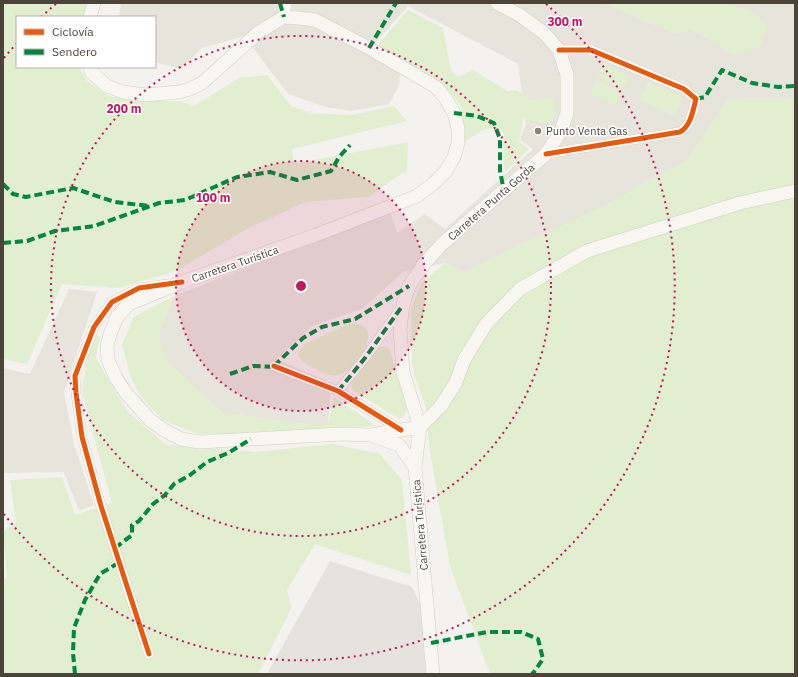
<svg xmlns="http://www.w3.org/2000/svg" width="798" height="677" viewBox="0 0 798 677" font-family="'IBM Plex Sans',sans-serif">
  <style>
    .residential { fill: #e7e4dc }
    .industrial { fill: #e6e2de }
    .green { fill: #e1eecf }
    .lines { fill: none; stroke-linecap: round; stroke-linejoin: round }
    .minor-casing { stroke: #d2d0cb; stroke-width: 10 }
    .secondary-casing { stroke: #d3cfc5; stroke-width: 14 }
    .minor { stroke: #fdfdfc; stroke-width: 9 }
    .secondary { stroke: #f7f6f1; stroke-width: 13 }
    .quiet { stroke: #00873e; stroke-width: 4; stroke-dasharray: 8 4; stroke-linecap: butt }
    .cycleway-casing { stroke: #fff; stroke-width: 8 }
    .cycleway { stroke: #e8590c; stroke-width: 5 }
    .ring { fill: none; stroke: #c2185b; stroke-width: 2; stroke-dasharray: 2 4 }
    .poi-dot { fill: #868178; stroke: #fff; stroke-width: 1.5 }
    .labels { text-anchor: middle; stroke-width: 3; stroke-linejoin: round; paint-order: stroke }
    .poi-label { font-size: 11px; fill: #4b4439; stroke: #fff; text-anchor: start }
    .street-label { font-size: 11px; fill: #4b4439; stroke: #fff }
    .centre { fill: #c2185b; stroke: #fff; stroke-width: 2 }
    .ring-label { font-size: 12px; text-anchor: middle; font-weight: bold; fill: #c2185b; stroke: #fff; stroke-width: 3; stroke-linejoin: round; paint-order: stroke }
  </style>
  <rect width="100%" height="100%" fill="#f4f2ee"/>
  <path class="residential" d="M121,3H604L676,34L691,29L735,54L755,13L720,3H795V98L729,99L688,160L602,207L465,272L445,263L403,272L362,309L312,326L277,359L331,383L328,425H312L222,413L167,362L158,335L174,296L390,211L397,233L425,214L445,229L533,149L520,140L526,124L518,64L408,6L368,51L400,70L399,86L389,104L351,111L326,107L288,94L244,36L202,48L181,69L155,62V17H119Z
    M69,289L97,292L64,392L74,444L94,505L79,511L64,472L3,473V368L30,374Z"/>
  <path class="industrial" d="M330,561L412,587L421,606L426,674H267Z"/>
  <path class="green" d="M3,3H87L84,17H17V67H79L87,81L109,96L139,101H179L194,106L239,78L267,75L291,106L311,113L352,115L394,106L407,121L292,149L294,164L408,142L407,170L368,197L305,202L247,229L176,271L119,288L62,284L27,364L3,359Z
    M604,3H720L755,13L768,26L760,47L735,54L691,29L676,34Z
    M408,10L443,28L451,71L458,77L473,70L507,91L517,90L531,100L554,97L556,113L551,125L523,119L519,142L529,149L505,172L503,158L504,135L500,129H486L481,131L463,143C463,132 464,119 461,108C455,87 397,57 377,46Z
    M604,63L630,76L623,90L598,77Z
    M597,80L622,92L616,106L590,93Z
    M649,81L683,97L674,116L640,99Z
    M795,98V674H490L450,566L429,446L426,407L414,374L412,361L411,308L422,282L445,263L465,272L602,207L688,160L728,99Z
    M174,296L158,335L167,362L222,413L312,425H328L334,397L376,426L279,432L199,434L164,421L142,398L131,378L122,344L134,317Z
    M353,323C388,327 354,372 339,375C326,378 310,366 300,359L298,354L304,344L346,325Z
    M94,334L100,337L96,358L127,411L166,445L256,452L333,444L380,454L402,480L411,575L315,544L287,590L291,609L258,674H3V579L7,578L3,531L16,523L10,480L62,477L75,515L112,503L82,392L86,361Z
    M384,346L390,350L407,409L405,415L399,419L356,392L352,389V383L380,347Z"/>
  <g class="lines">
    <g class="minor-casing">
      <path id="minor" d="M284,17L287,3
        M546,154L680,132C691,126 693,110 696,99L684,89L591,50H559
        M274,366L338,391L401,430
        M338,391L365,358L401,308
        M149,654L101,506L82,437L76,393L75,376L94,327L112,302L139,288L168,284"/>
    </g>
    <g class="secondary-casing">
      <path id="secondary" d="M90,17L94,3
        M90,67L91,72L107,86L123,92L146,95L179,92L190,89L202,83L259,32L284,17L299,18L315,20L369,48L436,87L446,99L454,113L458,129V143L454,157L446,171L433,184L417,196L316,235L182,282L129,304L117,317L110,334L107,347L108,360L116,378L126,393L150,420L164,430L181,439L200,442L340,434L370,435L420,427
        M420,427L441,406L456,382L464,360L486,324L520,289L587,251L740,203L795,191
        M373,436L399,445L415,467
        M433,674L415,467L420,427L403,372L400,329L403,305L409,286L424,264L442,244L546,154L561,131L567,113V75L559,50L544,33L521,16L497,3"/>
    </g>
    <use href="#minor" class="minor"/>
    <use href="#secondary" class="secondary"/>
    <path class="quiet" d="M280,3L284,17
      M369,48L396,3
      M696,99L705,97L722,70L752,83L778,87L795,86
      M454,113L477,116L494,123L500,139V171L504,191
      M3,184L13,194L26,197L73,188L115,202L149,206
      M3,243L27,241L55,231L94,226L159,203L185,200L237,177L270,172L297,180L331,171L339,157L350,145
      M274,366L303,338L322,327L355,319L409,286
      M230,374L253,366L277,367
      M338,391L365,358L403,305
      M115,548L132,535V525L139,521L153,504L165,495L174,484L190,475L207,462L228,453L251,439
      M431,643L487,632H521L538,639L543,659L534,672L532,674
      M75,674L73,653L74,628L85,600L100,574L120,562"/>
    <g class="cycleway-casing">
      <path id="cycleway" d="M546,154L680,132C691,126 693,110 696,99L684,89L591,50H559
        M274,366L338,391L401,430
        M149,654L101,506L82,437L76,393L75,376L94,327L112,302L139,288L182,282"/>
    </g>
    <use href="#cycleway" class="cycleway"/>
  </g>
  <circle cx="301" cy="286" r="125" fill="#c2185b" fill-opacity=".12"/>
  <g class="ring">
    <circle cx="301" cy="286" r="125"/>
    <circle cx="301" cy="286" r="250"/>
    <path d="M4 58A374 374 0 0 1 17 43M41 17A374 374 0 0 1 56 4M546 4A374 374 0 1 1 4 514"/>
  </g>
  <circle class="poi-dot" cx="538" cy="131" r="4"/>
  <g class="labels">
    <g class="poi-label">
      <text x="546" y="135">Punto Venta Gas</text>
    </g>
    <g class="street-label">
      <text transform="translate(491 202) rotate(-41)" y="4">Carretera Punta Gorda</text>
      <text transform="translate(235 264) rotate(-19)" y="4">Carretera Turística</text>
      <text transform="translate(420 525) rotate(-95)" y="4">Carretera Turística</text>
    </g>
  </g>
  <circle cx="301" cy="286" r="6" class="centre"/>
  <g class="ring-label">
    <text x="565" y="26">300 m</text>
    <text x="124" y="113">200 m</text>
    <text x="213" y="202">100 m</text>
  </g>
  <rect width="798" height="677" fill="none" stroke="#4b4439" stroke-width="8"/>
  <rect x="16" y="16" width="140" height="52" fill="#ffffff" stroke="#b7b4b0"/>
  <rect x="24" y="29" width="20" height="6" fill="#e8590c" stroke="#b7b4b0"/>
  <text x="52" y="36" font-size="12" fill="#4b4439">Ciclovía</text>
  <rect x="24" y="49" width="20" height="6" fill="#00873e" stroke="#b7b4b0"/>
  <text x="52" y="56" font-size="12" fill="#4b4439">Sendero</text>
</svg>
